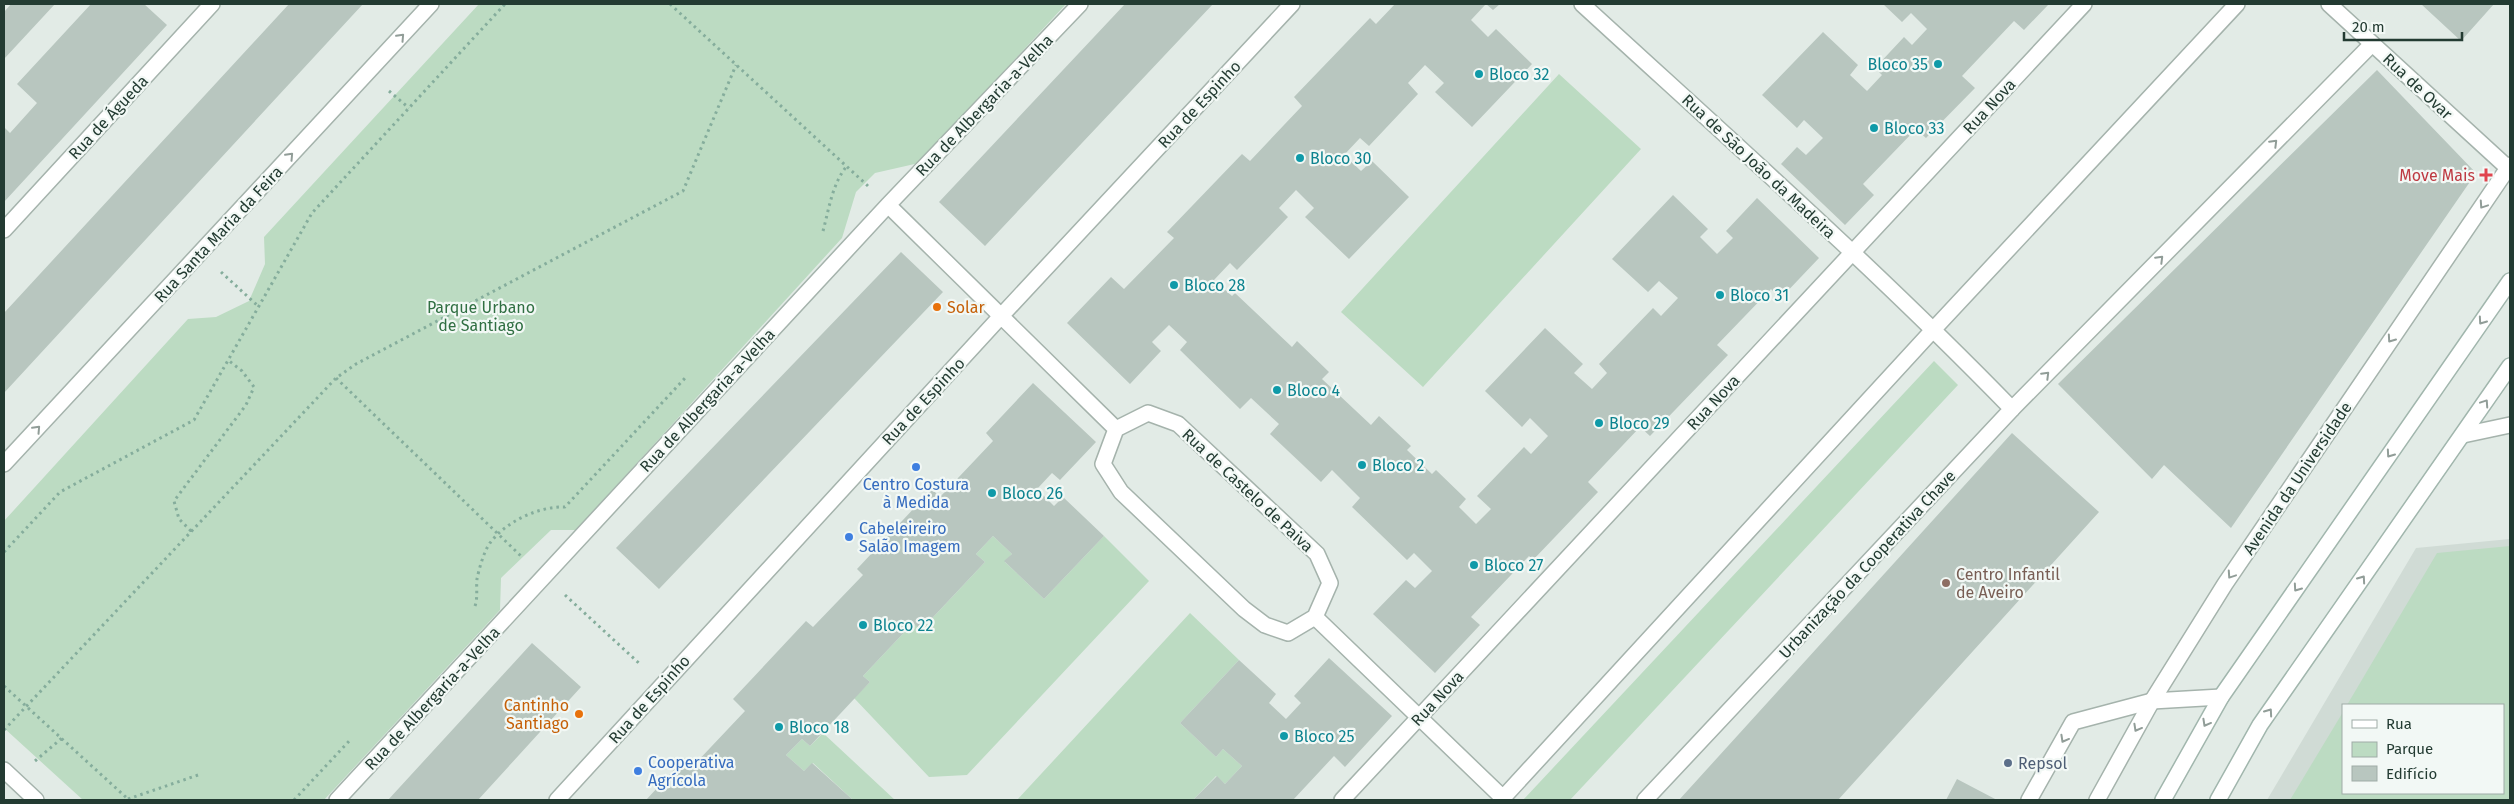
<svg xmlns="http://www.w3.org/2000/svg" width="2514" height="804" viewBox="0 0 2514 804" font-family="'Fira Sans',sans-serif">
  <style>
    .built { fill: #d0dbd5; fill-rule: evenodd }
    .green { fill: #bcdbc2 }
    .building { fill: #b8c6bf }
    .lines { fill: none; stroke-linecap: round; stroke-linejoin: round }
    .lane-casing { stroke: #a5b3ac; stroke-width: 18 }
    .street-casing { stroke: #a5b3ac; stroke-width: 18 }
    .secondary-casing { stroke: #a1b6ad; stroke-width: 18 }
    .path { stroke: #85ad9c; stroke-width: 3; stroke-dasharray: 2.5 4; stroke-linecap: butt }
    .lane { stroke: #fff; stroke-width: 15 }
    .street { stroke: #fff; stroke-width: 15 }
    .secondary { stroke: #fff; stroke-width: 15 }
    .oneway { stroke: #919d98 }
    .culture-dot { fill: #0f9aa8; stroke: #f2f8f5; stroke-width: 2 }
    .health-dot { fill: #e0444e; stroke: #f2f8f5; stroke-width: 2 }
    .food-dot { fill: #e8710a; stroke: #f2f8f5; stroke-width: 2 }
    .shop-dot { fill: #3f7fe0; stroke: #f2f8f5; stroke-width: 2 }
    .education-dot { fill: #8d6e63; stroke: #f2f8f5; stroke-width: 2 }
    .service-dot { fill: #5c6f8a; stroke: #f2f8f5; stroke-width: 2 }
    .labels { text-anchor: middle; stroke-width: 4.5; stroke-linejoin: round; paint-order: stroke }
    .culture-label { font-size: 16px; fill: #0d838f; stroke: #f2f8f5; text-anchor: start }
    .street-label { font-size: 16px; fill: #233b32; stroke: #f2f8f5 }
    .health-label { font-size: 16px; fill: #be3a42; stroke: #f2f8f5; text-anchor: end }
    .park-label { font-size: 16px; fill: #306f42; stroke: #f2f8f5 }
    .food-label { font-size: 16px; fill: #c56008; stroke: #f2f8f5; text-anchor: start }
    .shop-label { font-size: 16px; fill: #366cbe; stroke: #f2f8f5; text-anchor: start }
    .education-label { font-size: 16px; fill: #785e54; stroke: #f2f8f5; text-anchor: start }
    .service-label { font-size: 16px; fill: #4e5e75; stroke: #f2f8f5; text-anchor: start }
  </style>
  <rect width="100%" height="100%" fill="#e2ebe6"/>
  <path class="built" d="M2510,539V800H2267L2416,548ZM2343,705H2503V793H2343Z"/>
  <path class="green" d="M479,4H1066L919,163L875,173L856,192L842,238L576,530H551L501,578L500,610L324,800H83L4,728V521L188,319L216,317L249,301L265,264L264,237Z
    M1559,74L1641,149L1423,387L1341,312Z
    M1934,361L1958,385L1570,800H1523Z
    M993,536L1012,554L1005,562L1044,599L1104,536L1149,581L967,775L929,777L854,698L870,682L863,676L913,623L922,629L985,562L976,554Z
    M2510,546V800H2290L2343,712V793H2503V705H2347L2437,553Z
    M1190,613L1239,660L1180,723L1216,757L1223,749L1242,766L1225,784L1216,776L1193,800H1017Z
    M823,733L895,800H853L813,763L804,771L786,755L802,739L810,746Z"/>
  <path class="building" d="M11,4H55L4,59V12Z
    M91,4H144L167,25L4,202V127L10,133L37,103L17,84Z
    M289,4H363L4,393V313Z
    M1125,4H1213L985,246L939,202Z
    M1395,4H1500L1493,10L1486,4L1471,20L1488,37L1496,29L1532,64L1472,127L1435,92L1444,83L1425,65L1408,83L1418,94L1369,146L1360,138L1344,155L1361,171L1372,161L1409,197L1349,259L1305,217L1314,208L1296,190L1279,208L1288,217L1237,270L1230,263L1214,280L1232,296L1235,293L1292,347L1297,341L1329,372L1322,379L1371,425L1379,416L1411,446L1407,450L1432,474L1436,470L1466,499L1459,507L1476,524L1491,509L1477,496L1524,447L1531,454L1548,436L1530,418L1522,427L1485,391L1545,328L1583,364L1574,373L1592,389L1607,373L1599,364L1653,308L1661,316L1678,298L1659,281L1648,292L1612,259L1673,195L1708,229L1700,237L1717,254L1733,238L1726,231L1757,198L1819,258L1780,299L1771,289L1717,345L1728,355L1650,436L1640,427L1588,482L1598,492L1533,560L1529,556L1471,617L1480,625L1435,673L1373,614L1406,580L1415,588L1432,571L1414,553L1407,560L1352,507L1360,498L1332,470L1321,482L1270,434L1279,424L1251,398L1240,409L1180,350L1187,342L1169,325L1152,342L1161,351L1130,384L1067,323L1111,277L1124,289L1174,238L1167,232L1242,154L1250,161L1302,106L1294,97L1370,18L1376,24Z
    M1883,4H2049L2024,30L2014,21L1962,76L1975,88L1926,138L1916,129L1863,184L1874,195L1845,225L1781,164L1797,147L1806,155L1823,138L1804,120L1797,128L1762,95L1823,32L1858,65L1850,75L1867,91L1882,75L1875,68L1904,37L1912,45L1927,29L1911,13L1902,22Z
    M2421,4H2494L2461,41Z
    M2377,70L2476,173L2231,528L2164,465L2152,479L2058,384Z
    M901,252L943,292L659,589L616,548Z
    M1033,383L1096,442L1060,480L1052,473L1037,489L1054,506L1063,497L1104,536L1044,599L1004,561L1012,554L993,536L976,554L985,562L921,630L913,623L863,676L870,682L810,746L802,739L786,755L804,771L812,763L853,800H646L685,758L693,766L745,711L733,699L806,621L813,627L863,575L857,569L932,489L940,497L993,441L986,433Z
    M2012,433L2099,512L1838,800H1679Z
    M532,643L581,687L478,800H388Z
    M1329,658L1392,716L1345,767L1334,756L1293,800H1193L1217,776L1225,784L1242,766L1223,749L1216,757L1180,723L1239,660L1276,694L1269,703L1286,719L1301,703L1294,696Z
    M1957,779L1997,800H1946Z"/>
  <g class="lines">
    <g class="lane-casing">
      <path id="lane" d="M2012,409L2372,44
        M2463,435L2510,425
        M2029,800L2073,722L2152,701L2221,697"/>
    </g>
    <g class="street-casing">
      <path id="street" d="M1582,4C1727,137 1875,268 2012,409L1645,800
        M2329,4L2508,168
        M888,205L1116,429
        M4,230L212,4
        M1148,413L1178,424L1317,554L1330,583L1315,617L1288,633L1265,625L1244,609L1121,492L1103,464L1116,429Z
        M4,464L431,4
        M1315,617L1503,798
        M4,770L36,800
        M337,800L888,205L1080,4
        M557,800L1002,315L1292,4
        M1342,800L2084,4
        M1501,800L1932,331L2237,4
        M2097,800L2152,701L2225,584L2510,165"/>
    </g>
    <g class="secondary-casing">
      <path id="secondary" d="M2163,800L2221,697L2510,281
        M2218,800L2260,725L2510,366"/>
    </g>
    <path class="path" d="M670,4L868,186
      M389,91L409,108
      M823,231C829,209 832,185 846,167
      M221,272L258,306
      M336,378L523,558
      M191,531L179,519L174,501L246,405L254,387L242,371L228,360
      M4,552L60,492L194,420L312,213L505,4
      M565,595L641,665
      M475,606C478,598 476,588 477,579C479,569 484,551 490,543C505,522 539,506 565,507L687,376
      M4,686L129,800
      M4,730L336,378L356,364L683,191L736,65
      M35,761L62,738
      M128,799L201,774
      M294,800L351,739"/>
    <use href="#lane" class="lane"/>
    <use href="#street" class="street"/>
    <use href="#secondary" class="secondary"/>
  </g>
  <defs><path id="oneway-chevron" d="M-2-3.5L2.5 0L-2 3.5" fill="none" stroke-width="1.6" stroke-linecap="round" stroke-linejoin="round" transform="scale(1.25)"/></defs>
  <g class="oneway">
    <use href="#oneway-chevron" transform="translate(401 37) rotate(-47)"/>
    <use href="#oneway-chevron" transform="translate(2274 143) rotate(-45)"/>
    <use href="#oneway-chevron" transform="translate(290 156) rotate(-47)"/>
    <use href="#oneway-chevron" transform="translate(2483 205) rotate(124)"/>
    <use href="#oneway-chevron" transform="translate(2160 259) rotate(-45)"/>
    <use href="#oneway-chevron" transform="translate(2482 321) rotate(125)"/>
    <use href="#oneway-chevron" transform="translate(2391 339) rotate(125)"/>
    <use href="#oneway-chevron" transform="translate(2046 375) rotate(-45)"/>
    <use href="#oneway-chevron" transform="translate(2485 403) rotate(-56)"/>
    <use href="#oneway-chevron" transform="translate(37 429) rotate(-47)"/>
    <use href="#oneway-chevron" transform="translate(2390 454) rotate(125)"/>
    <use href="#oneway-chevron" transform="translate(2231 575) rotate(124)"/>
    <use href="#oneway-chevron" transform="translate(2362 579) rotate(-55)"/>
    <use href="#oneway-chevron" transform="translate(2297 588) rotate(125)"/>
    <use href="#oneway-chevron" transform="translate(2269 712) rotate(-55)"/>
    <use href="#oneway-chevron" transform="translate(2206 723) rotate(119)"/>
    <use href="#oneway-chevron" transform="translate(2137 728) rotate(119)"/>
    <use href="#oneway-chevron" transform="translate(2064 739) rotate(119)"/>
  </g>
  <g class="culture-dot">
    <circle cx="1938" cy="64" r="5"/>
    <circle cx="1479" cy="74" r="5"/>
    <circle cx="1874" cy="128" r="5"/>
    <circle cx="1300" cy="158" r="5"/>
    <circle cx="1174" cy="285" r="5"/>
    <circle cx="1720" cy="295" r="5"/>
    <circle cx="1277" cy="390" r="5"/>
    <circle cx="1599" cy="423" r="5"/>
    <circle cx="1362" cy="465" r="5"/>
    <circle cx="992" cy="493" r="5"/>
    <circle cx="1474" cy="565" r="5"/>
    <circle cx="863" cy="625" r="5"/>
    <circle cx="779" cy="727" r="5"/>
    <circle cx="1284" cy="736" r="5"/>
  </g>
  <path class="health-dot" d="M2483.5 167.5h5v5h5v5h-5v5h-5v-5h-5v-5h5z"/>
  <g class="food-dot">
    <circle cx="937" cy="307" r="5"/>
    <circle cx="579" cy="714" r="5"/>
  </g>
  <g class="shop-dot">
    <circle cx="916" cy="467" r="5"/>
    <circle cx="849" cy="537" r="5"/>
    <circle cx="638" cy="771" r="5"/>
  </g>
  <circle class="education-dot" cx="1946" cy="583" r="5"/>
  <circle class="service-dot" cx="2008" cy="763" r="5"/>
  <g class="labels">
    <g class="culture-label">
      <text x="1928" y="70" text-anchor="end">Bloco 35</text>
      <text x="1489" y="80">Bloco 32</text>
      <text x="1884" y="134">Bloco 33</text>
      <text x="1310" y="164">Bloco 30</text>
      <text x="1184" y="291">Bloco 28</text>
      <text x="1730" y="301">Bloco 31</text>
      <text x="1287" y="396">Bloco 4</text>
      <text x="1609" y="429">Bloco 29</text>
      <text x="1372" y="471">Bloco 2</text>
      <text x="1002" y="499">Bloco 26</text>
      <text x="1484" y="571">Bloco 27</text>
      <text x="873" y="631">Bloco 22</text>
      <text x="789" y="733">Bloco 18</text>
      <text x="1294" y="742">Bloco 25</text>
    </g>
    <g class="street-label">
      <text transform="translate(2418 86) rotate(43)" y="6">Rua de Ovar</text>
      <text transform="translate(1199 104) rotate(-47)" y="6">Rua de Espinho</text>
      <text transform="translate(984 105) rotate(-46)" y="6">Rua de Albergaria-a-Velha</text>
      <text transform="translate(1989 106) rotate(-47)" y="6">Rua Nova</text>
      <text transform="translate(108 117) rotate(-47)" y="6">Rua de Águeda</text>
      <text transform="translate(1759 166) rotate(43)" y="6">Rua de São João da Madeira</text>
      <text transform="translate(218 234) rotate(-47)" y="6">Rua Santa Maria da Feira</text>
      <text transform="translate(707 400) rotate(-47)" y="6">Rua de Albergaria-a-Velha</text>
      <text transform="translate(923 401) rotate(-47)" y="6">Rua de Espinho</text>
      <text transform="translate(1713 402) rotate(-47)" y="6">Rua Nova</text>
      <text transform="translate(2297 478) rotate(-56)" y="6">Avenida da Universidade</text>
      <text transform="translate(1248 490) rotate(43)" y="6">Rua de Castelo de Paiva</text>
      <text transform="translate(1867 564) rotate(-47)" y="6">Urbanização da Cooperativa Chave</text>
      <text transform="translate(432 698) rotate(-47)" y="6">Rua de Albergaria-a-Velha</text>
      <text transform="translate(1437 698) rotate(-47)" y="6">Rua Nova</text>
      <text transform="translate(649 699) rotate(-48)" y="6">Rua de Espinho</text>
    </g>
    <g class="health-label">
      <text x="2475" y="181">Move Mais</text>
    </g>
    <g class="park-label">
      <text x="481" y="313">Parque Urbano<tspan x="481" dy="18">de Santiago</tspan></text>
    </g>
    <g class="food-label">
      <text x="947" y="313">Solar</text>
      <text x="569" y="711" text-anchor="end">Cantinho<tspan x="569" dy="18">Santiago</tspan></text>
    </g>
    <g class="shop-label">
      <text x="916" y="490" text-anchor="middle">Centro Costura<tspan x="916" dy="18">à Medida</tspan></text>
      <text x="859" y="534">Cabeleireiro<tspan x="859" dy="18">Salão Imagem</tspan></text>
      <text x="648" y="768">Cooperativa<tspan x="648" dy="18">Agrícola</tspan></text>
    </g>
    <g class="education-label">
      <text x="1956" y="580">Centro Infantil<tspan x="1956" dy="18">de Aveiro</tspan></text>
    </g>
    <g class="service-label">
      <text x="2018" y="769">Repsol</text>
    </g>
  </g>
  <rect width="2514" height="804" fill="none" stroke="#233b32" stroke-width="10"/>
  <rect x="2342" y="704" width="162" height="90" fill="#f2f8f5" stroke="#9faca7"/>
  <rect x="2352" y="720" width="25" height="8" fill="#ffffff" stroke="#9faca7"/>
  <text x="2386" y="729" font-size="15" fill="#233b32">Rua</text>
  <rect x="2352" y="742" width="25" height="15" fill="#bcdbc2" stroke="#9faca7"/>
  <text x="2386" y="754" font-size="15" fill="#233b32">Parque</text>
  <rect x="2352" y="766" width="25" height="15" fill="#b8c6bf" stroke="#9faca7"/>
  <text x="2386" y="779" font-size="15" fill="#233b32">Edifício</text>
  <path d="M2344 32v8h118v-8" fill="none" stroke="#233b32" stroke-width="2.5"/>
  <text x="2352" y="32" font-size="15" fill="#233b32" stroke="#f2f8f5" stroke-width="4" paint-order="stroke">20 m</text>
</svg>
